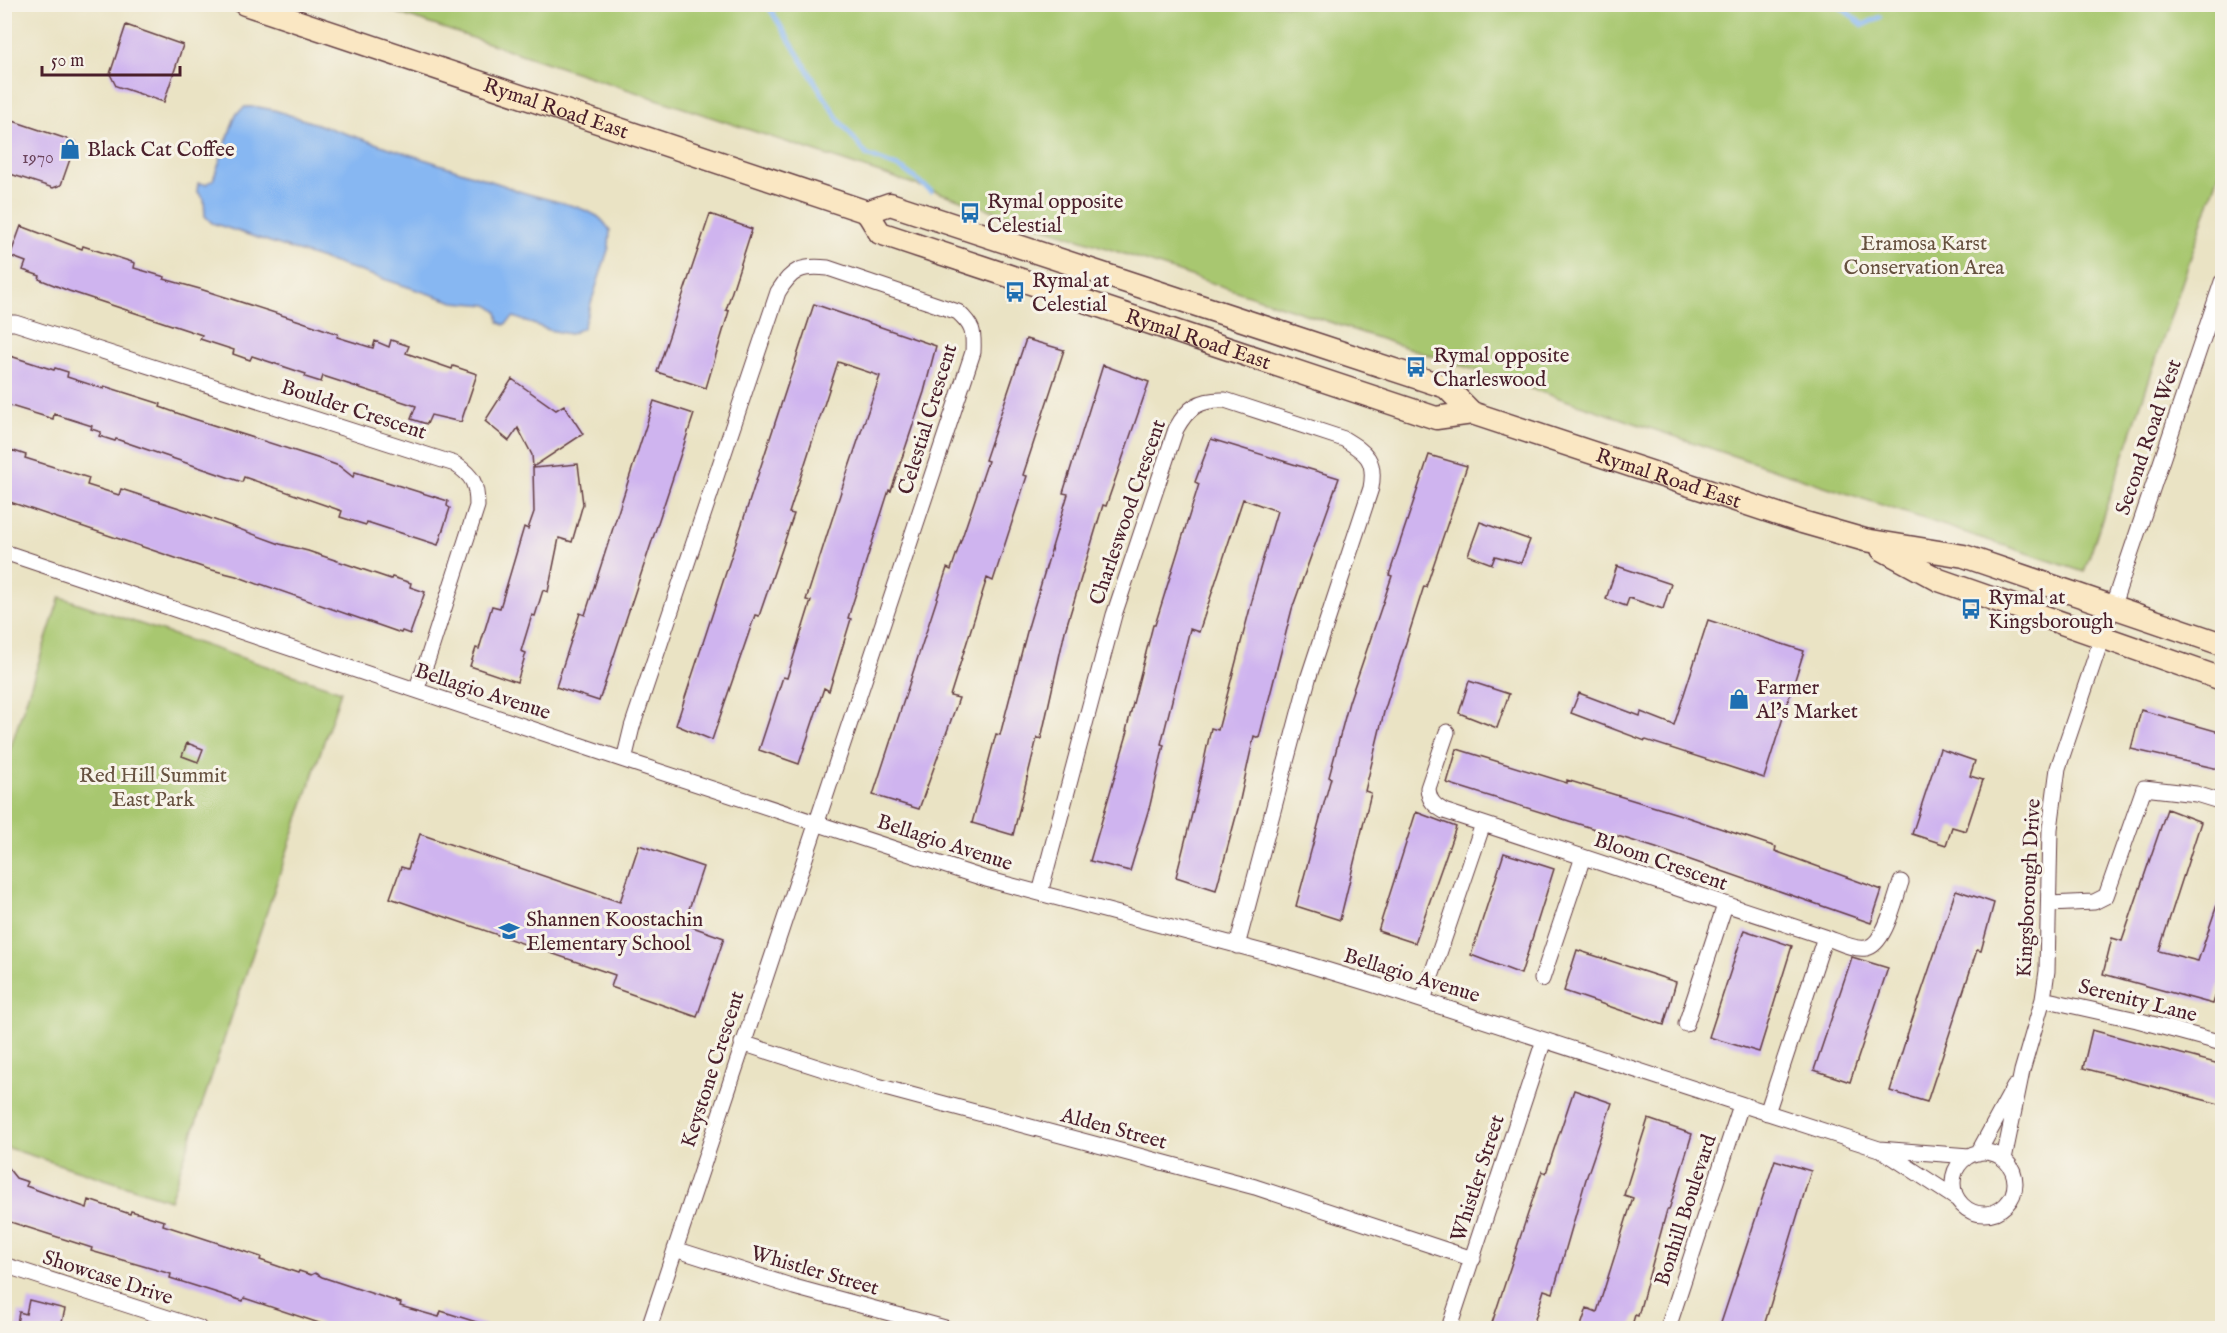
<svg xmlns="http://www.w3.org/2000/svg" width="2227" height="1333" viewBox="0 0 2227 1333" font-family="'IM FELL English',serif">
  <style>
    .green { fill: #a8c76f; stroke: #79734d; stroke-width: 1.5 }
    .water { fill: #87b7f2; stroke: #686b8e; stroke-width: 1.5 }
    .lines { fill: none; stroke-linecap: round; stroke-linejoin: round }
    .stream { stroke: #87b7f2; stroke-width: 5 }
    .building { fill: #cfb4ef }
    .street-casing { stroke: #623c42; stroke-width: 17 }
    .secondary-casing { stroke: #623c42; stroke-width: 25 }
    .street { stroke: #fff; stroke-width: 15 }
    .secondary { stroke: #fae7c3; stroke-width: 22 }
    .labels { text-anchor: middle; stroke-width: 6; stroke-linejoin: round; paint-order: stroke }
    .number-label { font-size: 18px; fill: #6b445c }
    .street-label { font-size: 21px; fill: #4a1f2b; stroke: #f7f3e8 }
    .poi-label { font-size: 21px; fill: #4a1f2b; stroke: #f7f3e8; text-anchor: start }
    .park-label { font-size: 21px; fill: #66513f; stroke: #f7f3e8 }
  </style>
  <rect width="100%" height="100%" fill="#f7f3e8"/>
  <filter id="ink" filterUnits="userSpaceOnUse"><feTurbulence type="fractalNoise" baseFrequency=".0167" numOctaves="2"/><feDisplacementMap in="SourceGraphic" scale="12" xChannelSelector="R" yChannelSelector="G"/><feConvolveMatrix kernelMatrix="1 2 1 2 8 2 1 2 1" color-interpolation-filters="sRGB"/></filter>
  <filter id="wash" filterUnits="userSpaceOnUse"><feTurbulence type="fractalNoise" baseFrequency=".008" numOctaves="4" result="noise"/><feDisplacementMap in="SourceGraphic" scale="24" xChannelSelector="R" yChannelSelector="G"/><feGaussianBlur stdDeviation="1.35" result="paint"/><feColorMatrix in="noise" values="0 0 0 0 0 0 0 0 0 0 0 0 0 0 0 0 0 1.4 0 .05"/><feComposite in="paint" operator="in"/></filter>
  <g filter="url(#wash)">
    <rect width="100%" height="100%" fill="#eae3c4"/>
    <path class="green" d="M373,5H2222V165L2084,572Z
      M60,597L341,691L170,1200L5,1147V764Z"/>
    <path class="water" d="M245,107H258L274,110L503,185C533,199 568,200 597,216C602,219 606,225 610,230L609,247L583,328L570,334L549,330L514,317L504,325L499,322L497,312L488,305L454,302L212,223L205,216L204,199L197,191L198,183L206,184L213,180L236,114Z"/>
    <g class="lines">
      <path class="stream" d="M767,4L838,119L867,155L903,169L931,191
        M1837,4L1863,25L1880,17"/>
    </g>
    <g id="blocks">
      <path class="building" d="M126,25L183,45L164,102L116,86L110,74Z
        M4,118L76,142L61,185L53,188L4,172Z
        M710,214L752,229L726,310L729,311L706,388L657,372Z
        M21,226L82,249L83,246L135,263L134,268L165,277L164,279L200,289L300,321L338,334L337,337L373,348L375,341L389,347L391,340L409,346L406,353L452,369L453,366L477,374L461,422L431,415L427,424L411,419L416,406L323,376L321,382L305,377L306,374L252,356L250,360L233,354L234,350L200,339L202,335L69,291L39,279L40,276L23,270L26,262L10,256Z
        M814,304L936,346L924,392L891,491L889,490L848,618L851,619L829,691L824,688L799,764L759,750L783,677L787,678L811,601L806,600L847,473L880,376L838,362L789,513L794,514L759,616L755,615L712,740L676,725Z
        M1026,339L1064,350L1023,475L1027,476L993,581L987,578L950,696L959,698L919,809L873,795L947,568L951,570L988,461L985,460Z
        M4,354L54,370L55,368L68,372L67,377L104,389V386L161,404L160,407L191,418L317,458L339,466L353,477L355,472L448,501L447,506L450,508L438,545L367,522L366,525L340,517L342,511L244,477L242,482L116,439L115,441L99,436L101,432L91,429L92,426L54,414L53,419L4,404Z
        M1103,365L1149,382L1106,506L1103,505L1065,631L1041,739L1037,738L1013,835L972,823L996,734L1000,735L1029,624L1068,494L1063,493Z
        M512,379L556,410L564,405L583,434L533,467L532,455L518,428L509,441L485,421Z
        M654,401L694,414L599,701L556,687L580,613L585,615Z
        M1211,439L1339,478L1292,609L1259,738L1254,736L1238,809L1216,890L1176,877L1196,798L1211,728L1218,730L1253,597L1252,596L1277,511L1243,499L1199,632L1190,629L1161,744L1164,745L1150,805L1130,871L1090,861L1128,731H1126L1153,625H1155L1199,484L1195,482Z
        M11,450L26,455L25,458L89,478L87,485L119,495L121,489L198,514L280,544L308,551L391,579L392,577L411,583L410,587L425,592L410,634L402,631L401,633L261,584L260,585L236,576L208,569L4,500V454L10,456Z
        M1429,455L1467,466L1426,587L1424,586L1384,712L1365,791L1371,793L1340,920L1296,906L1331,778L1329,777L1349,702L1392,576L1389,575Z
        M578,464L583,504L572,542L559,538L548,592L543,590L535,616L532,615L521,651L526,653L517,682L470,666L476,648L479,649L492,606L500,608L524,527L528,529L534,512L533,468Z
        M1480,522L1530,540L1521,563L1495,556L1492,564L1468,555Z
        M1617,566L1671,584L1663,609L1629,598L1626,606L1606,599Z
        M1708,620L1804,651L1764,778L1646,740L1645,741L1571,713L1579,693L1640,716L1641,712L1674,725Z
        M1469,681L1509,694L1497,728L1459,713Z
        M2141,710L2223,733V770L2131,749Z
        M187,743L203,749L198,762L182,756Z
        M1457,749L1567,783V780L1678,814L1776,847L1775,851L1882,890L1871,923L1656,848L1447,783Z
        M1940,749L1975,761L1970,776L1983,780L1966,831L1952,827L1946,845L1912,834Z
        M2167,809L2201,822L2159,951L2198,961L2220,896H2223V971L2213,1004L2103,974L2112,938L2122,941Z
        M1416,812L1456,827L1415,943L1378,931Z
        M420,834L620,902L639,845L703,867L684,924L724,938L697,1017L611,987L615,975L390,898L401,867L408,869Z
        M1504,853L1554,869L1521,974L1471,955Z
        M1956,890L1994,903L1981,951L1977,950L1927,1102L1890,1091L1910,1026Z
        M1744,930L1792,946L1759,1052L1709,1037Z
        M1577,950L1676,982L1664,1025L1564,991Z
        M1852,957L1888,968L1850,1082L1814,1070Z
        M2092,1030L2223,1065V1105L2083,1068Z
        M1574,1090L1612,1103L1586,1179L1553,1293L1544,1290L1532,1329H1490L1542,1171L1546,1173Z
        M1648,1119L1692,1134L1669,1210H1667L1638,1316L1635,1315L1631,1329H1580L1587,1308L1597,1312L1633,1198L1624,1195Z
        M1775,1160L1811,1171L1763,1329H1719Z
        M4,1163L16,1178L28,1182L26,1186L87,1208L89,1200L130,1214L131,1211L164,1221L163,1225L261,1257L260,1260L298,1273L299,1271L311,1275L315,1273L322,1277L401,1303L400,1306L439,1317L441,1311L486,1325L485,1329H337L244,1298L243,1301L170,1278L171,1274L91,1251L92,1248L4,1220Z
        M29,1300L65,1309L62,1322L64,1323L63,1329H16L19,1312L26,1314Z"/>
    </g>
  </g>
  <g filter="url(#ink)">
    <use href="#blocks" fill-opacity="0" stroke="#623c42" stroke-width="1.5"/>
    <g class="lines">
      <g class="street-casing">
        <path id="street" d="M4,323H15L455,464C473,476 477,484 477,506L428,658L416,690
          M4,552L624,760L986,879L1293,960L1375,985L1879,1149L1969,1156
          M1447,732L1428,788C1429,801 1434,805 1444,811L1825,937L1767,1113
          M624,760L632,727L778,292C792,269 802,265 828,268L958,312C973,326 974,331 973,352L649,1328
          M1040,893L1114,615L1176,429C1188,407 1200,399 1225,400L1344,439C1367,453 1376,460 1371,488L1308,679L1237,946
          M2049,904L2094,902L2106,896L2144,788L2196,794L2222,802
          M1825,937C1837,941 1853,950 1866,948C1885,945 1895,899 1901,882
          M1542,979L1583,857
          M2043,999L2137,1020L2222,1043
          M1423,1000L1483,824
          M1686,1024L1725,905
          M742,1043L870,1084L1255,1187L1473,1259
          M1882,1150L1957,1199
          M1953 1183a31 31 0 1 1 62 0a31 31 0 1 1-62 0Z
          M1978,1153L2014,1087
          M2004,1159L2022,1071L2043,999L2047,971L2050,829L2058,768L2222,282
          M675,1249L794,1287L945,1328
          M4,1265L199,1328
          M1449,1328L1544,1040
          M1668,1328L1741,1105"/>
      </g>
      <g class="secondary-casing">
        <g id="secondary">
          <path id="s1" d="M245,4L867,212L890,204L1446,387L1472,413"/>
          <path id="s2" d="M867,212L880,233L1436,418L1472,413L1802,522L1865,540L1964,556L2222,644"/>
          <path d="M1882,549L1939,580L2222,679"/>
        </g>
      </g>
      <use href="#street" class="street"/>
      <use href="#secondary" class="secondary"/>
    </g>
  </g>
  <defs>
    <g id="shop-bare" transform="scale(1.62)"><path d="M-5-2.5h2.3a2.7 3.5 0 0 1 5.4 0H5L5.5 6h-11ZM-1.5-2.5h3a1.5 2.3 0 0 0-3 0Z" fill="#1f6fb2" stroke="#f7f3e8" stroke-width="2.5" paint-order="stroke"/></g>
    <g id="bus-bare" transform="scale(1.62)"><path d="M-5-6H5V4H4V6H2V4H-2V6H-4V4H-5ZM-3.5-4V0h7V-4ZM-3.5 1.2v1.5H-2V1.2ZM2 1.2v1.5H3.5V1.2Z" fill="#1f6fb2" stroke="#f7f3e8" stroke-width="2.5" paint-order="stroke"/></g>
    <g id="school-bare" transform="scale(1.62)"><path d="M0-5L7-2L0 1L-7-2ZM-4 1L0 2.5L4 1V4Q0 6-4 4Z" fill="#1f6fb2" stroke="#f7f3e8" stroke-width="2.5" paint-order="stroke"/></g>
  </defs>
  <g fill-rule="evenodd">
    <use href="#shop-bare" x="70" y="149"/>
    <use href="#bus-bare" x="970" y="213"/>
    <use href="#bus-bare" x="1015" y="292"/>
    <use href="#bus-bare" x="1416" y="367"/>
    <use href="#bus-bare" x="1971" y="609"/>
    <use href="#shop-bare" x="1739" y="699"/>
    <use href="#school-bare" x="509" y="931"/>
  </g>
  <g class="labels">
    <g class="number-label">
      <text x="38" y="163">1970</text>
    </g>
    <g class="street-label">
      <text dy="7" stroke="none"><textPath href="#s1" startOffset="328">Rymal Road East</textPath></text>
      <text dy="7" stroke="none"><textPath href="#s2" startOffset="360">Rymal Road East</textPath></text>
      <text transform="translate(354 409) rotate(18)" y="7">Boulder Crescent</text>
      <text transform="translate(927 419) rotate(-73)" y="7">Celestial Crescent</text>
      <text transform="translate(2148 437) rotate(-71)" y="7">Second Road West</text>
      <text dy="7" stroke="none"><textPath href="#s2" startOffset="854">Rymal Road East</textPath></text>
      <text transform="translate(1127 512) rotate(-71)" y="7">Charleswood Crescent</text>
      <text transform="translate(483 691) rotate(18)" y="7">Bellagio Avenue</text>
      <text transform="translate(945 842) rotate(18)" y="7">Bellagio Avenue</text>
      <text transform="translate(1661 861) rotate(19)" y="7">Bloom Crescent</text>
      <text transform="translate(2028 888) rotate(-87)" y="7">Kingsborough Drive</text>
      <text transform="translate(1412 975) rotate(17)" y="7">Bellagio Avenue</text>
      <text transform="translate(2138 1000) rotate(14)" y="7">Serenity Lane</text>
      <text transform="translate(712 1069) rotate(-72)" y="7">Keystone Crescent</text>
      <text transform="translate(1114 1128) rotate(15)" y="7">Alden Street</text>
      <text transform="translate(1477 1178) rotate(-72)" y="7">Whistler Street</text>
      <text transform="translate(1685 1210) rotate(-72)" y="7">Bonhill Boulevard</text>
      <text transform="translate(815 1270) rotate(16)" y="7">Whistler Street</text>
      <text transform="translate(108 1277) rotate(18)" y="7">Showcase Drive</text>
    </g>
    <g class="poi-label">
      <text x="87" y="156">Black Cat Coffee</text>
      <text x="987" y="208">Rymal opposite<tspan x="987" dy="24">Celestial</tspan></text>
      <text x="1032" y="287">Rymal at<tspan x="1032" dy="24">Celestial</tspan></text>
      <text x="1433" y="362">Rymal opposite<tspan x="1433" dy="24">Charleswood</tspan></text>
      <text x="1988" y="604">Rymal at<tspan x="1988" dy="24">Kingsborough</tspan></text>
      <text x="1756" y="694">Farmer<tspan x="1756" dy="24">Al's Market</tspan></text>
      <text x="526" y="926">Shannen Koostachin<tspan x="526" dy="24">Elementary School</tspan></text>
    </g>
    <g class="park-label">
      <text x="1924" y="250">Eramosa Karst<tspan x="1924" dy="24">Conservation Area</tspan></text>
      <text x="153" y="782">Red Hill Summit<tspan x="153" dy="24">East Park</tspan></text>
    </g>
  </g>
  <rect width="2227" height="1333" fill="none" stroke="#f7f3e8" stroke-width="24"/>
  <path d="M42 66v9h138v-9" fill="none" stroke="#4a1f2b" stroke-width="3"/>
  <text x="51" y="66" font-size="18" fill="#4a1f2b" stroke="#f7f3e8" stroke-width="4.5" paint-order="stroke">50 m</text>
</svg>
